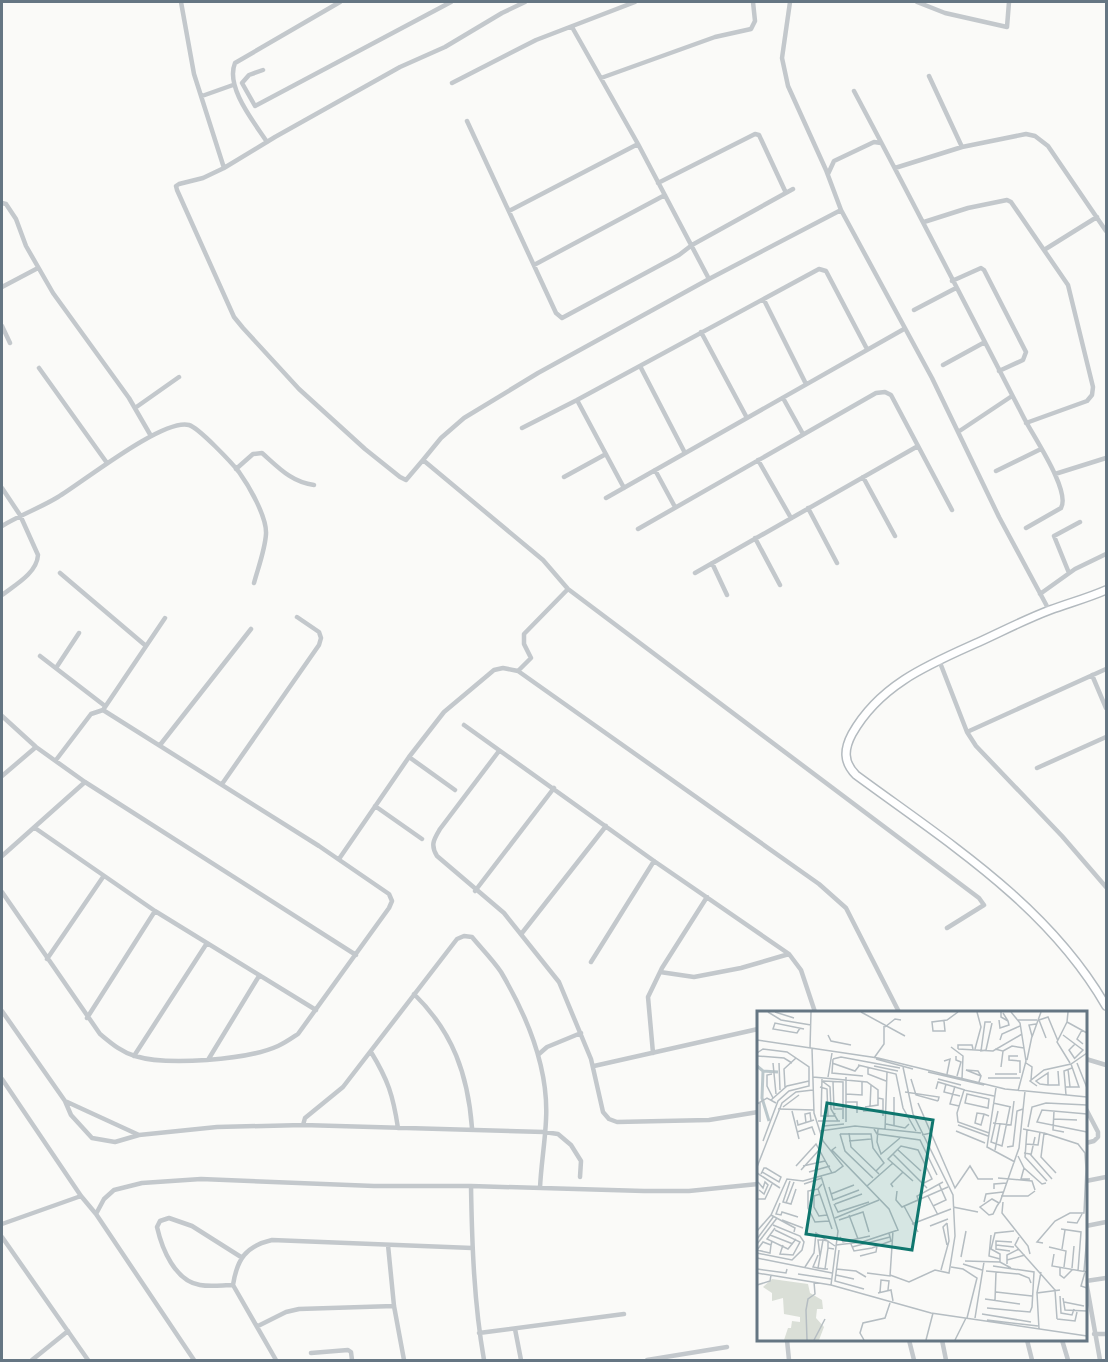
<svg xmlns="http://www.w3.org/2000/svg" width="1108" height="1362" viewBox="0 0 1108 1362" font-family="'Archivo Narrow',sans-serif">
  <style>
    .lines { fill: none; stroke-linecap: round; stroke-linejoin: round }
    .secondary-casing { stroke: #b3babf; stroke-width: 10 }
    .street { stroke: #c3c8cc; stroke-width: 4.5 }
    .secondary { stroke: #fff; stroke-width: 7 }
    .inset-river { fill: none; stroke: #bbc7cb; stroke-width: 3 }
    .inset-road { fill: none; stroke: #b5bdc2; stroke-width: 1.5 }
    .view { fill: #0f766e; fill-opacity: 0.15; stroke: #0f766e; stroke-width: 3 }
    .inset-edge { fill: none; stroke: #657683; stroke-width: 3 }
  </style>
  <rect width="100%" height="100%" fill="#fafaf8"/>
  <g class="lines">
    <g class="secondary-casing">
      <path id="secondary" d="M1106,590C1088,598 1069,603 1050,610C1026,619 1003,631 979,642C930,664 880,684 852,734C844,749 843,762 856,775C947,842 1048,905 1106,1006"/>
    </g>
    <path class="street" d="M181,2L194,74L224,168
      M525,2L502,13L445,47L400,67L275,137L224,168L203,178L179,184L176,186L177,190L234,317L243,328L299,389L365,449L400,477L406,480L423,460L543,560L568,589L979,898L984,905L947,928
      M790,2L782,58L788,86L826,170L841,210L932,378L999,517L1049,610
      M917,2L945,13L1007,27L1009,2
      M572,27L638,144L709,279
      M263,70L249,75L242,83L255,106L451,2
      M929,76L962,147
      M601,78L715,37L751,29L755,21L753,2
      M452,83L536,40L635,2
      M854,91C912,200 968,309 1024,418C1033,436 1071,491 1061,508L1026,528
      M202,96L233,85
      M467,121L556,313L562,318L679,255L692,245L793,189
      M267,142C254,122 225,87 235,63L340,2
      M895,168L962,147L1026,134L1035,136L1048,146L1106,231
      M828,174L834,161L874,142L881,143
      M658,183L755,134L759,135L786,193
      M2,203L6,204L16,219L26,246L53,293L129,398L151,436
      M509,211L638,144
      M924,222L968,208L1007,200L1011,202L1068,285L1093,387L1092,395L1087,401L1026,423
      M1044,250L1097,217
      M534,265L665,195
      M952,281L981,268L984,270L1026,352L1023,360L999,371
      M2,287L38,268
      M764,300L806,384
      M914,310L956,288
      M2,326L10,343
      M701,332L747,418
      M943,365L985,342
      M640,366L685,453
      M39,368L107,463
      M783,398L803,434
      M577,400L624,488
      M135,408L179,377
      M522,428L577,400L819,269L826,271L867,349
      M958,432L1012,396
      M423,460L441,438L464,418L538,373L709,279L841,210
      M758,460L791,518
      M236,469L253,454L262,453C278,467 291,482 314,485
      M655,470L675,507
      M996,471L1041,449
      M1055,474L1106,458
      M564,477L606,454
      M863,477L895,536
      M2,488L20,515L38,555C37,573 15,585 2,595
      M606,498L904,329
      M808,508L837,563
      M2,526C20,515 40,508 58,497C83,482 163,418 189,425C199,428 232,463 239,472C249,486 267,517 266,534C265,550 258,568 254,583
      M638,529L876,393L885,392L891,395L952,510
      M755,538L780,585
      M712,563L727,595
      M60,573L146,646
      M695,573L918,446
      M1069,573L1054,536L1080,522
      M1040,594L1075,569L1106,554
      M40,656L105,706
      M939,660L967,732L976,746L1062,836L1106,887
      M56,668L79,633
      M518,671L531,658L524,644V634L568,589
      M1092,675L1106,708
      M2,716L36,747L85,782L356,955
      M464,725L654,861L789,954L801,970L815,1012
      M967,732L1106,669
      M160,745L251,629
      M499,751L440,829C434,839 430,845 437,856L504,913L559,982L591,1059L603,1112L609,1119L617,1122L709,1120L758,1112
      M409,757L455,790
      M56,760L91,714L103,710L165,618
      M1037,768L1106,737
      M2,776L36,747
      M222,784L319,645L321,638L319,632L297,617
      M375,806L422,839
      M35,828L155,911L316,1010
      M2,856L85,782
      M339,859L409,757L444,712L494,670L503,668L518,671L819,884L846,908L899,1012
      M475,891L554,788
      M2,892L100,1034C111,1043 121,1052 135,1056C167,1066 247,1060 278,1046C285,1043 292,1038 298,1034L389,908L392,901L389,894L319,846L103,710
      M522,933L606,826
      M47,959L103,877
      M591,962L654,861
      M660,972L694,977L741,968L789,954
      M414,994C453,1032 468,1075 472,1128
      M2,1011L65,1101L71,1115L92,1138L115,1142L139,1135L217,1127L303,1125L544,1132L558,1134L571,1145L581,1161L580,1177
      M87,1018L155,911
      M371,1052C388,1080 393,1095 398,1128
      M653,1053L648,997L662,968L707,897
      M539,1054L547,1047L581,1033
      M134,1056L207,943
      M1086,1059L1106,1065
      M208,1060L259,976
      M594,1066L758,1029
      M2,1079L81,1196L96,1214L194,1360
      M65,1101L139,1135
      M1086,1109L1098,1132V1137L1094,1141L1086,1143
      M303,1125L305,1118L343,1087L457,939L464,936L472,937C481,948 493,960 501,972C527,1016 549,1068 546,1120C545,1143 541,1165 540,1188
      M1086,1181L1106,1177
      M471,1186C472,1245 474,1303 484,1360
      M96,1214L104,1199L114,1190L142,1183L201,1179L374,1186H471L644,1191H689L758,1184
      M2,1224L81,1196
      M1086,1226L1106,1222
      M2,1237L88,1360
      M388,1245L394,1306L404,1360
      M1086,1281L1100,1360
      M1086,1281L1106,1278
      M233,1285C223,1285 211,1287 200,1285C175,1281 162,1249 157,1227L160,1221L169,1218L192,1226L241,1257
      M258,1326L286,1312L299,1309L394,1306
      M515,1329L521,1360
      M479,1333L624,1314
      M1094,1334H1106
      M787,1340L789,1360
      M909,1340L914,1360
      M942,1340L946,1360
      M1027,1340L1032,1360
      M1062,1340L1068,1360
      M311,1353L348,1350L351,1352L352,1360
      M32,1360L68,1331
      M276,1360L233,1285C237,1259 246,1246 272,1240L472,1248
      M647,1360L727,1347"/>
    <use href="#secondary" class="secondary"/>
  </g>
  <g transform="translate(757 1011)">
    <rect width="330" height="330" fill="#fafaf8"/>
    <path d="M15,268L51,273L53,282L65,289L66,298H60L59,307L67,316L62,329H27L31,317H34L35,310L43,311V306L27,303L26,287L15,290V282L6,276Z" fill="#dadfd7"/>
    <path class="inset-river" d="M0,55L6,60L21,61M6,60L5,87L12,110"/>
    <path class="inset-road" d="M11,1L24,9L54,14M18,1L37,7M104,1L148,25M244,1V6L251,10L246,2M254,1L263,12L269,50L261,80M311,1L310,11L330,22M242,9L243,17L252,14L251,10M261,9H280M187,10L188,20H176L175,11L190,9L201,1M234,11H228L224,40L229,39L235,12M310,11L300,31L313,52M128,16L138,8L144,9M43,17L40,22L16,18L18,12L47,18M325,19L320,28L326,33M71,24L74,30L94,34M306,24L326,39L318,47M275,26L284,1M289,27L282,9L291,6L301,30M0,29L121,47L248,78L330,86M243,29L245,23L263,15M318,33L312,39L318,48M194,36L206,45L205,68M53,37L54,1M201,38L236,40L265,23M201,38V34H215L216,38M218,38L224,16L220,1M238,38L246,40L244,56M246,40L255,35L267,37M0,42L6,38L30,41L52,56V75L32,80L21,90L6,130M0,45L27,47L35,52M199,45V49L204,51L200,65M261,45H252V49L263,50V62M117,47L127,33V15M76,48L84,46L143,57M76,48L75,62L106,65M119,48L156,58M270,49L275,25L272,14L279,13M187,50L193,48L190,63M16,52L19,83M22,52L23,79M75,52L98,60L102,55M269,52L275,56L274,69M320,52L330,77M101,54L139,63L146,97L159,120M117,55L141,60M111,57V63L129,70M311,58L313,76M171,61L227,74M15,63L10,64V75L16,87M238,63H260M56,66L110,71L121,79V94L108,96M71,66L75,42M231,67H263M65,68L64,105H77L78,102M154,68L159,84L181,90M181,68L204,74M65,70L73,76L74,98L81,110M66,70L86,71V108M76,71L77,98H85M222,71L224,65L209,59L221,60L224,65M189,73L187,81L203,85M291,74V62L279,70L283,73L291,74H302L301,60M198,75L193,93L202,95M280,75L273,70L287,59L314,53L330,42M28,76L27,58L39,47M63,76L70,78L71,106M309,76H322L314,53M239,77L230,136L258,151M179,78L181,71L208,79M148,81L182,86L181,90M89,83L105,84V70M210,83L232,88L231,97L208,92ZM309,84L307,60L315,57M137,86V114M121,87L126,88V105M14,89L30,75L52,70M88,91H100V102M3,92V111M161,92L174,122L165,124M236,92L254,96M0,93L10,87L19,92M26,96L42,84M113,96L114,74M21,98L57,99M35,100L42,128M106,100L126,99M241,100L234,131L245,135L253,96M297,100L296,119L307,121M227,103L224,114L218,112L220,102L227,103L232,105M330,103L285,99L280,111L330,121M297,108L320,109M40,109L41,114L57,109M61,110H83M89,111V66M49,112L48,103L53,102L54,110M236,112L254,114L257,90M129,113L148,117L152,113M201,114L231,125M67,115L87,113M271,116L275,96L289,92L330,94M117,118L120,123L163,129L180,164M121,118L120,131L124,143L143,127M266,118L287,122L284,146L299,162M128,119L130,61M270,119L268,146L290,170M63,120L98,115L164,122M199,120L228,132M40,121L55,116L58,124M92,122L94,136L122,163M174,122L198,177L213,155L221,168H236M232,122L201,111L200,102L207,79L237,85M83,123H114L116,137L127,152L119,160M83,123L88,140L116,167M92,130L114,128M269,133L281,134L283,121M79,136L75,139L132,198L141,219L105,231L79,234M250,136L256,135L260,100L266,98M140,138L164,160M238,139L243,113M267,142L273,143L295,168M136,143L170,177M274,144L278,126M261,145L267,157L285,173L289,172M39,155L59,133L75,162M46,155L68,150M0,156L25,92L39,81L56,79M267,157L264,168H273M44,159L63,138M52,161L73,155M0,162L23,177M4,163L7,157H9L24,166L22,171L5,161M64,165L81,220L74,274M241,167L275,170L278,179M33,170L26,191L34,193L39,178M156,170L131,148L144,135L161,139L175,168L167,172M1,171L6,177L8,171L11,174L7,183L2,179M47,173L65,167M65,173L61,178L75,218M110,175L136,152M72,176L76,189L102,179M136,176L134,173L146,161M61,178L51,180V197L58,211L72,210M237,178V173L250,172M140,180L139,189L145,196L191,176M63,183L57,185V196L62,205L70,204M74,183L97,174M171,185L181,204M244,185H271L278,180M0,188H8L15,173M227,191L229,183L246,181M246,191L245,202L271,235L273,243M23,192L19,203L24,204L25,201L41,206M29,192L37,171M242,192L235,188L223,196L232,204L236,203L240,195L242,192L243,191L262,137L268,80M77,193L81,201L112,191M78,193L105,183M147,195L161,221M163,195L160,185L186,171M176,195L189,189L182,173M196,196L221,201M14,204L38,217L37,221M92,204L101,228M78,207L122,189M25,209L46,217M82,209L106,201L112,221M310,211L320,212L325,203M190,212L186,216L190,234M155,213L194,198M173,215L191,208M18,217L10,228L31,238L39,228M304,218L324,221L321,260M18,219L43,231L36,244L23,243L26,234M0,220L14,204L30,168L46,170L78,161L86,155L66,130L57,102L55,37M13,224L36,233M234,224L232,245L243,248M83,226L86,231L113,225M262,226L258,234L298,279L300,308M0,228L17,205M286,232L280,231L298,210L313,202H327L329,158L328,142L321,133L287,122M0,233L20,207M94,233L97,240L115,237L134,230L132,222M14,234L6,231L0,239L13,242L14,234L15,230M239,234L257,236M95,236L133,226M292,236L309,240L307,256M305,238L308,219M82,239L78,270L107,278M253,240L239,238V230L255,231M0,242L35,249L45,239L47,231L43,225L16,214M297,243L295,255L330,261M61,244L56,256L61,257M63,245L61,229H66M103,245L119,241L120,235M204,246L209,220M0,247L75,262M250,249L268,244M208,250L243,251L254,257M243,251V243L234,238L238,222L257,220M206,253L225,259M250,253V244L262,238M48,256L57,242L59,222L78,235M194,256L206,258L220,267L210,307M303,257V264L307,267L315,259M315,257L317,235M0,258L29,262L30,258M68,258L61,257L66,229L71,230V237M71,258H68L71,237L77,238M79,258L99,260L109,266M184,259L192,230L190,212M229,260L262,263L272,267L274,272M327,260L330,224M328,261L324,275L330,277M0,262L74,274L174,302L330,325M110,262L133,265L136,220M41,263L74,268M79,264L97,268M133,264L152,271L178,259L192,262L198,225L196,184L156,103L146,56M0,274L13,270L14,264M123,281L124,269L132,270L131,279M239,281L275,285M121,282L134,279L136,290M280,282L284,261M303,285L304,302L315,304L317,298M306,287L308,299L330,300M228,288L263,293M238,289L239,261M307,291L327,295M230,297L273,301L275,296L277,261L236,255M225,303L274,311M218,307L227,251M300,308L318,310L320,301M230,309L281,315M282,318L280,282L303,279M50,329L49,299L51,288L58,283L57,271M57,329L68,308M107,329L103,322L106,312L128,307L133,292M169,329L176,302M198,329L209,307"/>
    <path class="view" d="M70,92L176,109L155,239L49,223Z"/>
    <rect width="330" height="330" class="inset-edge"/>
  </g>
  <rect width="1108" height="1362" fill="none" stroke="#657683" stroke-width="6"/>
</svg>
